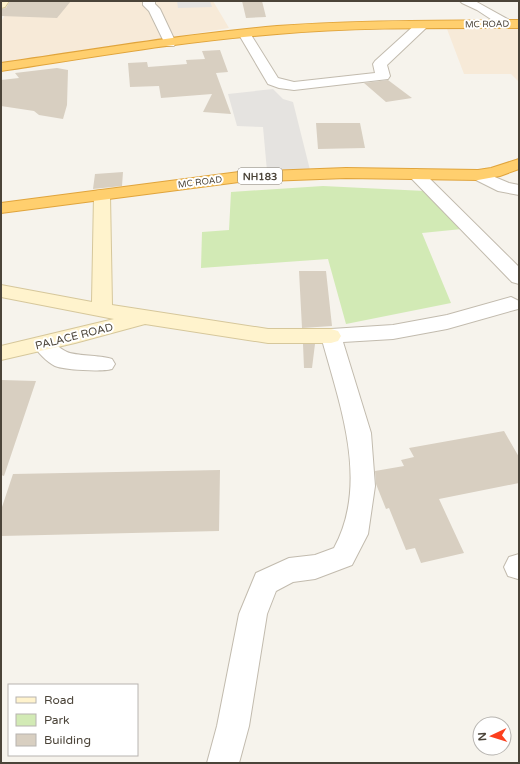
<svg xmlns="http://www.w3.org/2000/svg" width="520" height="764" viewBox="0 0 520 764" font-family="'Varela Round',sans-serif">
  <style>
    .commercial { fill: #f7ead8 }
    .green { fill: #d2eab5 }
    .parking { fill: #e5e3e0 }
    .building { fill: #d8cfc1 }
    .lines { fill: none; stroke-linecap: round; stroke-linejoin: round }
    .street-casing { stroke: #c2bbae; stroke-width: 2 }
    .secondary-casing { stroke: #d6c79b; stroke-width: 2 }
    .highway-casing { stroke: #e0a43c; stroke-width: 2 }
    .street { fill: #fff; fill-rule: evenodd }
    .secondary { fill: #fff3cd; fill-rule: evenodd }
    .highway { fill: #ffcf6e; fill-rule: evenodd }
    .labels { text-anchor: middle; stroke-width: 4; stroke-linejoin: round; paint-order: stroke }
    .far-street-label { font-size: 9px; fill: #4b4439; stroke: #fff }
    .shield { fill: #fff; stroke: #817c74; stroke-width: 1 }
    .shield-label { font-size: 10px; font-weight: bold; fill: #4b4439 }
    .street-label { font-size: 11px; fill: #4b4439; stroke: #fff }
  </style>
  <rect width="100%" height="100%" fill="#f6f3ec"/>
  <path class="commercial" d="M13,1H213L229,28L1,65V22Z
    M519,28V82L511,74H464L447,29Z"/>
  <path class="green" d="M323,186L425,191L462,229L422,233L451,303L346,324L328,259L201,268L202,232L229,230L231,192Z"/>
  <path class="parking" d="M177,1H210L212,7L178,8Z
    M273,89L283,99L293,102L310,170L267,171L263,127L237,126L228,94Z"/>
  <path class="building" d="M10,1H71L57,18L1,16V9L6,8Z
    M242,1H262L266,17L246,18Z
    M220,50L228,72L216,73L231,114L203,112L212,94L161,98L159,86L130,87L128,63L147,62L148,67L187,64L186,60L205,59L202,51Z
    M57,68L68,70L67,105L63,119L39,115L34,111L1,106V80L19,78L15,73Z
    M388,80L412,98L386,102L364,83Z
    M316,123H360L365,148L318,149Z
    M123,172L122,186L93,189L95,174Z
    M299,271H326L332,326L302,328Z
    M303,344H315L312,368H304Z
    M1,380L36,381L4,476L1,475Z
    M504,431L519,457V483L439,499L464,553L421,563L415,548L406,550L389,508L386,509L376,484L375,471L404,466L401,460L414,457L409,448Z
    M220,470L219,531L1,536V510L13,474Z"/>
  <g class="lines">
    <g class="street-casing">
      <path id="street" d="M143,1H155V4L160,9L176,43L174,46H166L149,11L143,5Z
        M460,1H475L511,21L513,24L511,27H503L477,10L462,3Z
        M422,21L426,22L428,25L426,28L387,65L390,76L388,79L294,90L279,88L268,84L238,33L240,30H248L278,78L294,82L375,73L373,64L375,61L418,22Z
        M416,169L422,171L519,267V284L512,282L410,177L408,174L410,171Z
        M478,170L509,183L519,185V195L498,191L472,178L470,175L472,172Z
        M511,297L519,301L518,309L447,329L393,339L343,342L371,433L375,486L368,534L352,565L315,579L293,582L276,591L267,614L249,726L239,763H207L217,726L239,614L256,573L289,558L315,555L334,548C370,482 339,403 321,336L324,331L331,329L393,325L447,315Z
        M43,337C53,340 58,348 67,352C75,356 100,355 112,359L115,364L112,369C101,372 65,370 55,366C47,362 37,352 33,344L36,339Z
        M519,554V579H518L508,576L504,567L509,557Z"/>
    </g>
    <g class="secondary-casing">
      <path id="secondary" d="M1,1H9L5,7L1,8Z
        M102,190L108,191L110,195L112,305L268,329H331L338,331L341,336L338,341L331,343H268L145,324L75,343L1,360V346L114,319L1,297V285L92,302L94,195L96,191Z"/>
    </g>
    <g class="highway-casing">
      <path id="highway" d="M519,20V28C438,28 357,27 277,34C184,41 93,57 1,71V63C93,50 184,34 277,26C357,20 438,21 519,20Z
        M519,159V169L500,176L478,180L346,178L239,182L1,213V203L239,172L346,168L478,170L491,168Z"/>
    </g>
    <use href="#street" class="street"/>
    <use href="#secondary" class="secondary"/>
    <use href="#highway" class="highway"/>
  </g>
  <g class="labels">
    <g class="far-street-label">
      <text transform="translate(487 24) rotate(-1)" y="3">MC ROAD</text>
      <text transform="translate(200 182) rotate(-7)" y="3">MC ROAD</text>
    </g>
    <rect class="shield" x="238" y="168" width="44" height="16" rx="3"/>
    <g class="shield-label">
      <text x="260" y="180">NH183</text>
    </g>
    <g class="street-label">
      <text transform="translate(74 336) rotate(-14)" y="4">PALACE ROAD</text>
    </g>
  </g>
  <rect width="520" height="764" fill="none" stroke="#4b4439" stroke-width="4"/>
  <rect x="8" y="684" width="130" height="72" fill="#ffffff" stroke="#b7b4b0"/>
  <rect x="16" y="697" width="20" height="6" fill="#fff3cd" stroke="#b7b4b0"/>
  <text x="44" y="704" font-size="12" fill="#4b4439">Road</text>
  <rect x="16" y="714" width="20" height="12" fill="#d2eab5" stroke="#b7b4b0"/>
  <text x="44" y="724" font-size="12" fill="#4b4439">Park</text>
  <rect x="16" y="734" width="20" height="12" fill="#d8cfc1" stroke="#b7b4b0"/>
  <text x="44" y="744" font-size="12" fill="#4b4439">Building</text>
  <g transform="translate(492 736) rotate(266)"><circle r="19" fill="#ffffff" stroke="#b7b4b0"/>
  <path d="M0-3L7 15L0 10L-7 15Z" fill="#fc3f1d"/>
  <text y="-6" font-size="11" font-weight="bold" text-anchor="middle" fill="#4b4439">N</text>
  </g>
</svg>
